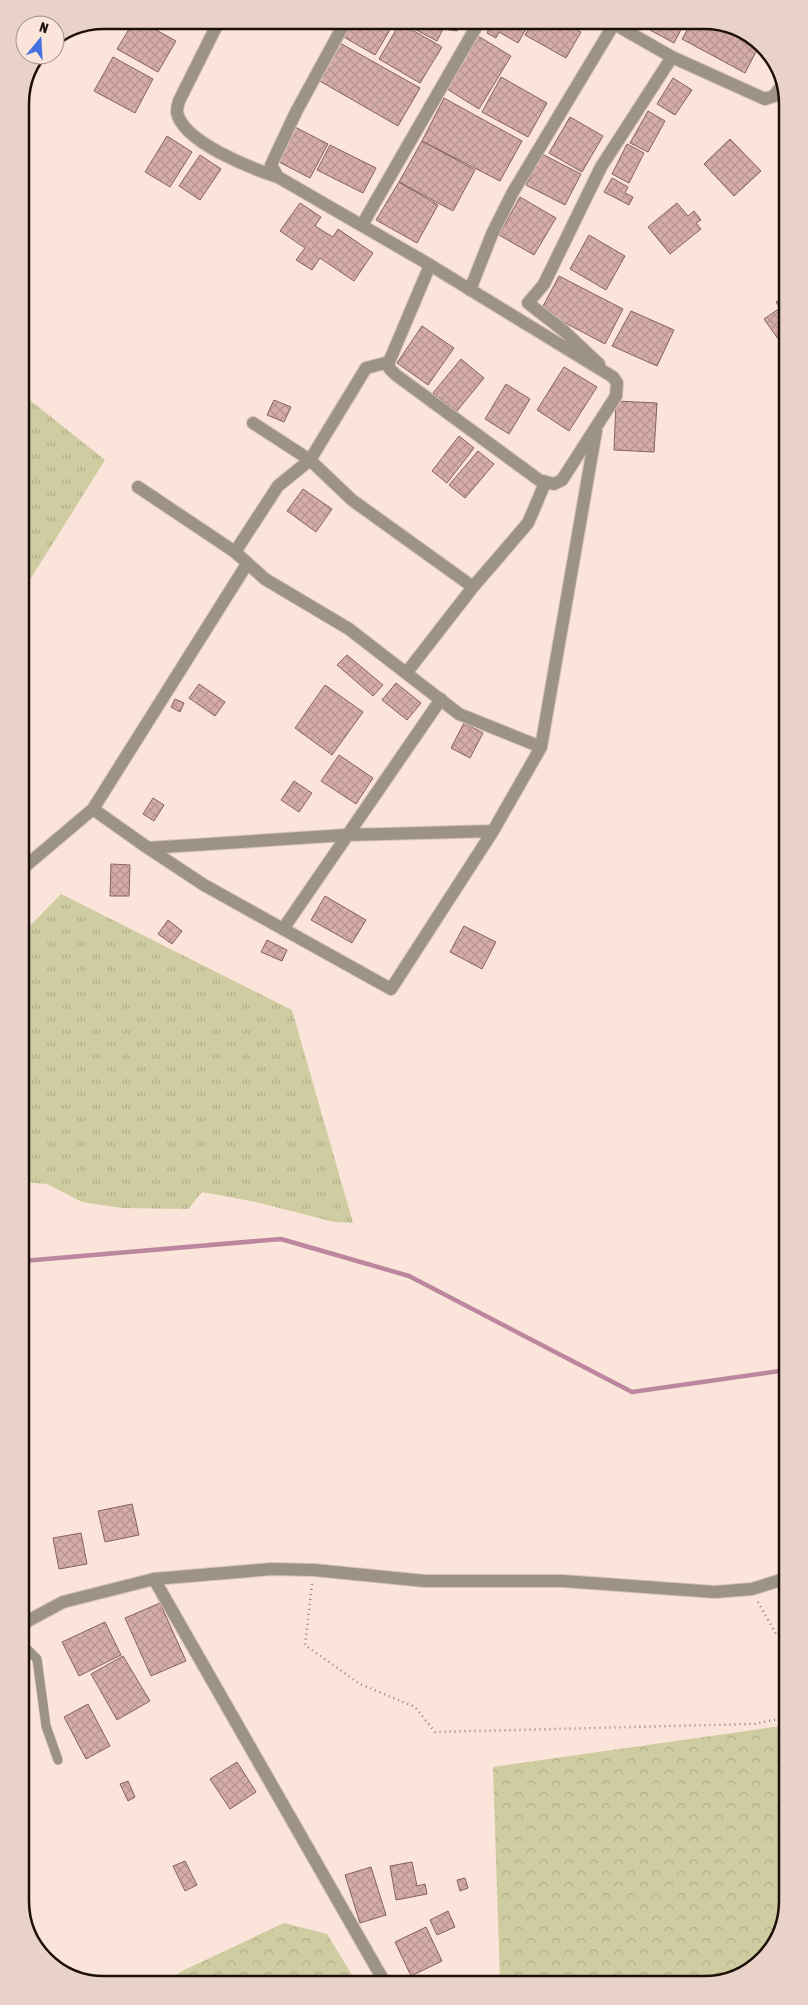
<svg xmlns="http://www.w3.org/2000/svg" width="808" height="2005" viewBox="0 0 808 2005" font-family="'Asap Condensed',sans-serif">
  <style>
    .grass { fill: url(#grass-tufts) }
    .forest { fill: url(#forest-crowns) }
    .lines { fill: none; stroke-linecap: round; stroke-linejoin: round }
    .stream { stroke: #bd869f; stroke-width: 4.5 }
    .building { fill: url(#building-cross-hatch); stroke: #886262 }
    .service-casing { stroke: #d7c2b8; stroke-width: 10 }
    .minor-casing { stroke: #d7c2b8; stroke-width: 14 }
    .path { stroke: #95827a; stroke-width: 2.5; stroke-dasharray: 1 4; stroke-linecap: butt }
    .service { stroke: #9c9285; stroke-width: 9 }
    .minor { stroke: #9c9285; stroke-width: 12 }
    .rim { fill: none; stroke: #1d100a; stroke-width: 2.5 }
  </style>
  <defs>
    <pattern id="grass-tufts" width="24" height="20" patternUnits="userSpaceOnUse" patternTransform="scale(1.25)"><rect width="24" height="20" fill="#cfcca1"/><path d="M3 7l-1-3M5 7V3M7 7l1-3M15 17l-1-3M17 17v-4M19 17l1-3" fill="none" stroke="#b1ae89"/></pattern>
    <pattern id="forest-crowns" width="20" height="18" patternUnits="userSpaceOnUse" patternTransform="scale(1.25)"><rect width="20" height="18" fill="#cfcca1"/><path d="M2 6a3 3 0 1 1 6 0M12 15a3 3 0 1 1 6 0" fill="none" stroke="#b1ae89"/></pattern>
    <pattern id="building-cross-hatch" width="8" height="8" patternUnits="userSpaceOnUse" patternTransform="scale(1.25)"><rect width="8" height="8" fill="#d5abab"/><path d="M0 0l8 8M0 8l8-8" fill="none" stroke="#b69292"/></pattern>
  </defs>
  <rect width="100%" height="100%" fill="#fbe4d9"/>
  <path class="grass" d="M21,393L105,460L21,594Z
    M61,894L292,1010L353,1223L334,1222L256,1202L202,1192L188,1209L122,1208L82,1202L47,1184L23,1182L22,934Z"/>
  <path class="forest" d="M788,1725V1901L771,1952L731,1981L500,1982L493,1767Z
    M284,1923L327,1934L357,1983L163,1984L182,1971Z"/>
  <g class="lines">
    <path class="stream" d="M23,1261L281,1239L409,1276L632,1392L787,1370"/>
  </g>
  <path class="building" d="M686,20L674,43L650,30L655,21Z
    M693,20L714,22L757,40L760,44L745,73L682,39Z
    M633,21H652L648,29Z
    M492,22H530L518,43L499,32L496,38L487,33Z
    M533,22H563L581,32L566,58L525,35Z
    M394,23L375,55L342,36L349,24Z
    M400,23L442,47L420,83L379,59Z
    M403,23H462L457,31L443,29L437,41Z
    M131,26H149L176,41L158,72L117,49Z
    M478,36L511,56L479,109L447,89Z
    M340,43L420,88L398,126L318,80Z
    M113,57L153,79L135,113L94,91Z
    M501,77L547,103L528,137L482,112Z
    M673,78L692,90L675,115L657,104Z
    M444,98L522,141L500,181L422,141Z
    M648,111L665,121L648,152L630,143Z
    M570,117L603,136L582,172L549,153Z
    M295,127L328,144L310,178L277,161Z
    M167,136L192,152L170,187L145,172Z
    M730,139L761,171L734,196L704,164Z
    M422,141L475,170L453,211L399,182Z
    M627,144L644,153L629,183L612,174Z
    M330,145L376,168L363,193L317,170Z
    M542,154L581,174L565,205L526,185Z
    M200,155L221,169L200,200L179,186Z
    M612,178L628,187L625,193L633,197L629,205L604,192Z
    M399,182L438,205L417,243L376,220Z
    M520,197L556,218L534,255L499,235Z
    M300,203L321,217L315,226L333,237L338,229L373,253L354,281L320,258L312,270L296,260L305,248L280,231Z
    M677,203L688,216L694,211L701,220L696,223L701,229L670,254L648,227Z
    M589,235L625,256L606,290L570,269Z
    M559,276L623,309L605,344L541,310Z
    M784,297V340L781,343L764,319L780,308L776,302Z
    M631,311L674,330L657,366L612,346Z
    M422,326L454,348L428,385L397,363Z
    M461,359L484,378L457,411L433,393Z
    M564,367L597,387L569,431L537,410Z
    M506,384L530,399L509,434L485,419Z
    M274,400L291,407L284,422L267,415Z
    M616,401L657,403L654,452L614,450Z
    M459,436L474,448L447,483L432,471Z
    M478,451L494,464L465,498L449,485Z
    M303,489L332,509L316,532L287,511Z
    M347,655L383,685L373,696L337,665Z
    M396,683L421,703L407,720L382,700Z
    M199,684L225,702L215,716L189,698Z
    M325,685L363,712L332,755L295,728Z
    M175,699L184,703L180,712L171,707Z
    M464,723L483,733L470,758L451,748Z
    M339,755L373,778L356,804L321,781Z
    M294,781L312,793L299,812L281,800Z
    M153,798L164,805L154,821L143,814Z
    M111,864L130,865L129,896H110Z
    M325,896L366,920L352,943L311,920Z
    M168,920L182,931L172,944L158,934Z
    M464,926L496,942L482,969L450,952Z
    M267,940L287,950L282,961L261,952Z
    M132,1504L139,1535L105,1542L98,1511Z
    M81,1533L87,1564L59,1569L53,1538Z
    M160,1603L186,1661L151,1676L125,1618Z
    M105,1622L121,1655L79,1676L62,1642Z
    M123,1656L150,1701L117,1720L91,1674Z
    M88,1704L110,1746L86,1759L64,1717Z
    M237,1762L256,1792L230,1809L210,1779Z
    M128,1781L135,1797L128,1801L120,1784Z
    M185,1861L197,1885L185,1891L173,1866Z
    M412,1862L417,1886L425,1884L427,1894L396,1900L390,1866Z
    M371,1867L386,1915L360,1923L345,1875Z
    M465,1878L468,1888L460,1891L457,1880Z
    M448,1911L455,1927L437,1935L430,1920Z
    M426,1927L442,1961L411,1976L395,1942Z"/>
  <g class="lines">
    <g class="service-casing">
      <path id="service" d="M24,1646L37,1659L46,1726L58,1760"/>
    </g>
    <g class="minor-casing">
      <path id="minor" d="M609,21L672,57L765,99L774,96L784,83
        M344,24L296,112L271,165L278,177L430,265L613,377L617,383L616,396L562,480L554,484L539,480L396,375L389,368V362L430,265
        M217,25L179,101C178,104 177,109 177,112C182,142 253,169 278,177
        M362,225L479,22
        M470,290L492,234L513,192L614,24
        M599,364L564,331L528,303L544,284L601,167L672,57
        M253,423L310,460L352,500L473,587
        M138,487L235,552L265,579L349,629L459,714L541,747
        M235,552L278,486L310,460L366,368L389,362
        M407,672L473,587L528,523L545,483
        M93,809L247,564
        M148,848L204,885L391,989L493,831L541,747L596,431
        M22,869L93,809L148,848L346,835L493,831
        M283,929L441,699
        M154,1579L385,1983
        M24,1623L63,1602L154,1579L272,1569L314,1570L425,1581H563L715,1592L752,1589L787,1578"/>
    </g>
    <path class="path" d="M312,1584L305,1645L360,1684L415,1707L435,1732L754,1724L788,1717
      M758,1602L776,1634L787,1636"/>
    <use href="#service" class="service"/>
    <use href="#minor" class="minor"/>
  </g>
  <path d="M0 0H808V2005H0ZM104 29H704A75 75 0 0 1 779 104V1901A75 75 0 0 1 704 1976H104A75 75 0 0 1 29 1901V104A75 75 0 0 1 104 29Z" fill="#e9d3c8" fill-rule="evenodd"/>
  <path class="rim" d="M104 29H704A75 75 0 0 1 779 104V1901A75 75 0 0 1 704 1976H104A75 75 0 0 1 29 1901V104A75 75 0 0 1 104 29Z"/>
  <g transform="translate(40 40) rotate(18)"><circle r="24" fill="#fbe4d9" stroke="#a28f86"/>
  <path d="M0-4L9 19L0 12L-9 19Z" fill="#4572e3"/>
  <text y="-8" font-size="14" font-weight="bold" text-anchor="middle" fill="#1d100a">N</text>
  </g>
</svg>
